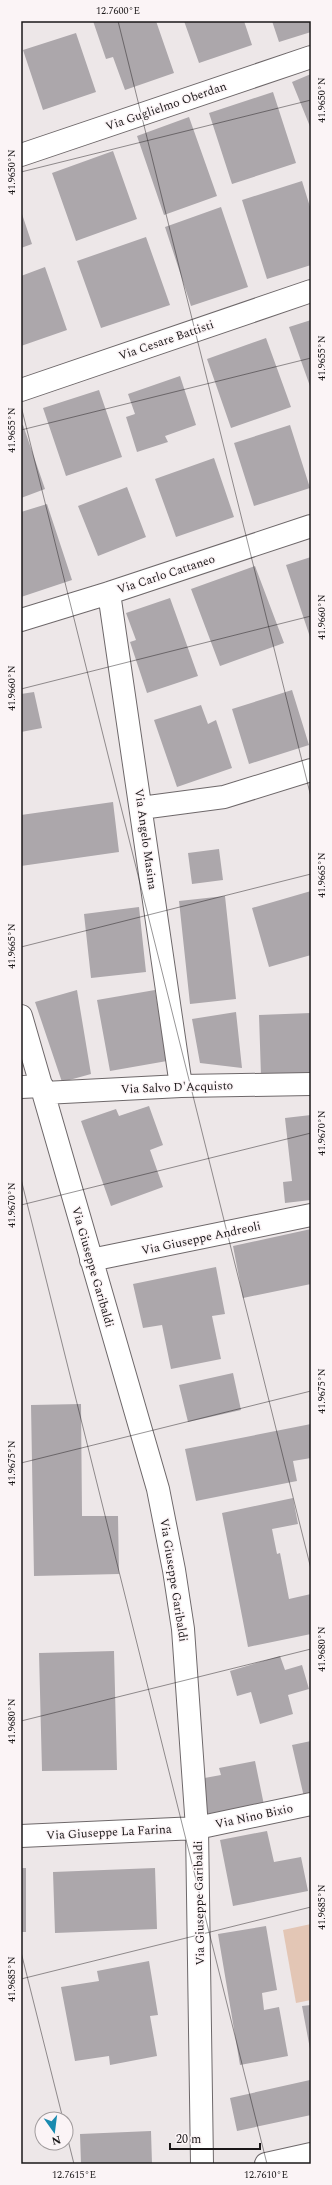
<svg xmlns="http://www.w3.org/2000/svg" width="332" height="2185" viewBox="0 0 332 2185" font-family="Spectral,serif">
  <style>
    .green { fill: #e3c6b5 }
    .building { fill: #aca7ab }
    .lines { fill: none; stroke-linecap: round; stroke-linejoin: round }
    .street-casing { stroke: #6e686a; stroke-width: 24 }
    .street { stroke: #fff; stroke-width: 22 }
    .ticks { fill: none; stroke: #1a1718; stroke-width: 1; stroke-opacity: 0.45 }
    .labels { text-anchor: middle; stroke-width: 3; stroke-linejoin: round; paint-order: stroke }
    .street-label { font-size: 12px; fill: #1a1718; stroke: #fbf4f6 }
    .neatline { fill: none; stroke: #1a1718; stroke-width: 1.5 }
    .ticks-label { font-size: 10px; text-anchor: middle; fill: #1a1718 }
  </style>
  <rect width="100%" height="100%" fill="#ede7e8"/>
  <path class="green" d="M311,1924V2000L296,2003L283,1930Z"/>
  <path class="building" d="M93,21H156L174,73L125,90L113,57L106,59Z
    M184,21H244L252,45L199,63Z
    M272,21H311V32L279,42Z
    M76,33L96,92L43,110L23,50Z
    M311,74V129L292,82Z
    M273,92L296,163L232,184L209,113Z
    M189,117L217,196L164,215L137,136Z
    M113,151L137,219L76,241L52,173Z
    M302,181L311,210V265L267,279L242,200Z
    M221,207L248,287L191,306L165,227Z
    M21,211L32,244L21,248Z
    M146,237L170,305L101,328L77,261Z
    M45,267L67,330L21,346V276Z
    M311,320V389L289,327Z
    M266,338L291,407L231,428L207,359Z
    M180,376L196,425L165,436L168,442L137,452L126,417L135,414L128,394Z
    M99,390L122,457L66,476L43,408Z
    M21,425H23L45,489L21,498Z
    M290,425L310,488L254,506L234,443Z
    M214,458L234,517L176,537L155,479Z
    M127,487L146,537L98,556L78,506Z
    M47,504L72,580L21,597V512Z
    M311,557V640L286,565Z
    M255,566L284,643L220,666L191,589Z
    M170,598L198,676L147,693L130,642L136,640L126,613Z
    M292,690L309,745L249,764L232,709Z
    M34,692L42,728L21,732V694Z
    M201,705L208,724L216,720L232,768L177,787L154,720Z
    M113,802L119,852L21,866V815Z
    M219,849L223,880L192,884L188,853Z
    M311,891V955L269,967L252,908Z
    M225,896L236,999L190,1004L179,901Z
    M139,907L146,972L91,978L84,914Z
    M77,990L91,1074L62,1082L35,1002Z
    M155,990L167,1061L110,1071L97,1000Z
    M236,1012L242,1068L200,1063L192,1019Z
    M311,1013V1074L261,1076L259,1015Z
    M149,1106L163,1145L150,1150L163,1187L111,1206L81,1121L116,1109L119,1116Z
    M311,1115V1200L285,1203L283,1182L292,1181L285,1118Z
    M311,1229V1284L243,1298L233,1246Z
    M216,1267L225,1314L212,1316L221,1359L171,1369L162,1325L143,1328L133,1284Z
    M233,1373L241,1410L188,1422L179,1385Z
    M81,1404L82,1516H118L119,1574L34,1576L31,1405Z
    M311,1424V1458L293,1461L297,1481L196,1501L185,1449Z
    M293,1498L298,1524L272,1529L277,1554L280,1553L289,1599L311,1594V1634L248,1647L222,1513Z
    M114,1651L117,1770L42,1771L39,1653Z
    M280,1656L285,1670L302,1665L309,1689L288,1695L293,1714L260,1724L251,1692L237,1696L230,1671Z
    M311,1741V1796L304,1797L292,1745Z
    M255,1761L265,1810L209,1822L199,1779L221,1775L219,1768Z
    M267,1831L274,1862L301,1857L308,1891L233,1906L220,1840Z
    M21,1868H26V1932H21Z
    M155,1868L157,1929L55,1933L53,1872Z
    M266,1926L277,1990L262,1993L264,2010L279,2007L288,2056L240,2065L218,1934Z
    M149,1961L158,2015L150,2016L157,2056L110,2065L109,2056L75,2061L61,1987L99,1981L97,1971Z
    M311,2005V2049H310L302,2006Z
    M310,2080L311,2115L237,2131L230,2098Z
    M151,2131L152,2164H81L80,2134Z"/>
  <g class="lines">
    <g class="street-casing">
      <path id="street" d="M21,155L311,57
        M21,390L311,291
        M109,593L181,1086
        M21,620L109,593L311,526
        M141,808L224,797L311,770
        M21,1016L158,1489L174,1570L183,1629L197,1828L202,2164
        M21,1087L42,1086
        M44,1093L181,1086L311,1084
        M91,1260L311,1215
        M21,1836L197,1828L311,1804
        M266,2164L311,2154"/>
    </g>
    <use href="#street" class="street"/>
  </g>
  <path class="ticks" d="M118,21L311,797M310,21L311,24M21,172L311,100M21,406L311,1569M21,430L311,358M21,689L311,616M21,947L311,874M21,1179L267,2164M21,1205L311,1133M21,1463L311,1391M21,1721L311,1649M21,1952L63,2119M21,1979L311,1907M66,2132L74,2164"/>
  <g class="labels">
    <g class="street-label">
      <text transform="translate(166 106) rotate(-19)" y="4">Via Guglielmo Oberdan</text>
      <text transform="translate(166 340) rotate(-19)" y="4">Via Cesare Battisti</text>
      <text transform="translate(166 574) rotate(-18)" y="4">Via Carlo Cattaneo</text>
      <text transform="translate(146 839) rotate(82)" y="4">Via Angelo Masina</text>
      <text transform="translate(177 1087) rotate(-2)" y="4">Via Salvo D'Acquisto</text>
      <text transform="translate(201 1238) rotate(-12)" y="4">Via Giuseppe Andreoli</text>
      <text transform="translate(93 1267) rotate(74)" y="4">Via Giuseppe Garibaldi</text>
      <text transform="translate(174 1580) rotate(81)" y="4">Via Giuseppe Garibaldi</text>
      <text transform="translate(254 1816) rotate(-12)" y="4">Via Nino Bixio</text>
      <text transform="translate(109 1832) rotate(-3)" y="4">Via Giuseppe La Farina</text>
      <text transform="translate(199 1903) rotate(-91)" y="4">Via Giuseppe Garibaldi</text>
    </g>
  </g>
  <rect width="332" height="2185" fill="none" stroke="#fbf4f6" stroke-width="44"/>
  <g transform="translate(54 2131) rotate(166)"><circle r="19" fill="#fbf4f6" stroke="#a19c9d"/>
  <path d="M0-3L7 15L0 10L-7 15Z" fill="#198aaf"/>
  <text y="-6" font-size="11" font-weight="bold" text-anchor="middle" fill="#1a1718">N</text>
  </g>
  <path d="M170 2143v6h90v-6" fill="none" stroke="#1a1718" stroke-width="2"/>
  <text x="176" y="2143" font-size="12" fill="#1a1718" stroke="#fbf4f6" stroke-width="3" paint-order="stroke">20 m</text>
  <rect x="22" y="22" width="288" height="2141" class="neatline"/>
  <g class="ticks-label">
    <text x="118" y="14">12.7600°E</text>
    <text transform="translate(321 100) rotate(-90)" y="4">41.9650°N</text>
    <text transform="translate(11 172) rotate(-90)" y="4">41.9650°N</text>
    <text transform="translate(321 358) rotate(-90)" y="4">41.9655°N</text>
    <text transform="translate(11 430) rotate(-90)" y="4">41.9655°N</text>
    <text transform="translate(321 617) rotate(-90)" y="4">41.9660°N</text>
    <text transform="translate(11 688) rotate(-90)" y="4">41.9660°N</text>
    <text transform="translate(321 875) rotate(-90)" y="4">41.9665°N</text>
    <text transform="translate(11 946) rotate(-90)" y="4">41.9665°N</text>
    <text transform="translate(321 1133) rotate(-90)" y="4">41.9670°N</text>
    <text transform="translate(11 1205) rotate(-90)" y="4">41.9670°N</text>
    <text transform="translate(321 1391) rotate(-90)" y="4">41.9675°N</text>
    <text transform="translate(11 1463) rotate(-90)" y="4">41.9675°N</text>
    <text transform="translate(321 1649) rotate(-90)" y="4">41.9680°N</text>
    <text transform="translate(11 1721) rotate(-90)" y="4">41.9680°N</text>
    <text transform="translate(321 1907) rotate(-90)" y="4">41.9685°N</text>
    <text transform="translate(11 1979) rotate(-90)" y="4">41.9685°N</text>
    <text x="74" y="2178">12.7615°E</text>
    <text x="266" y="2178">12.7610°E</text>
  </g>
</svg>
